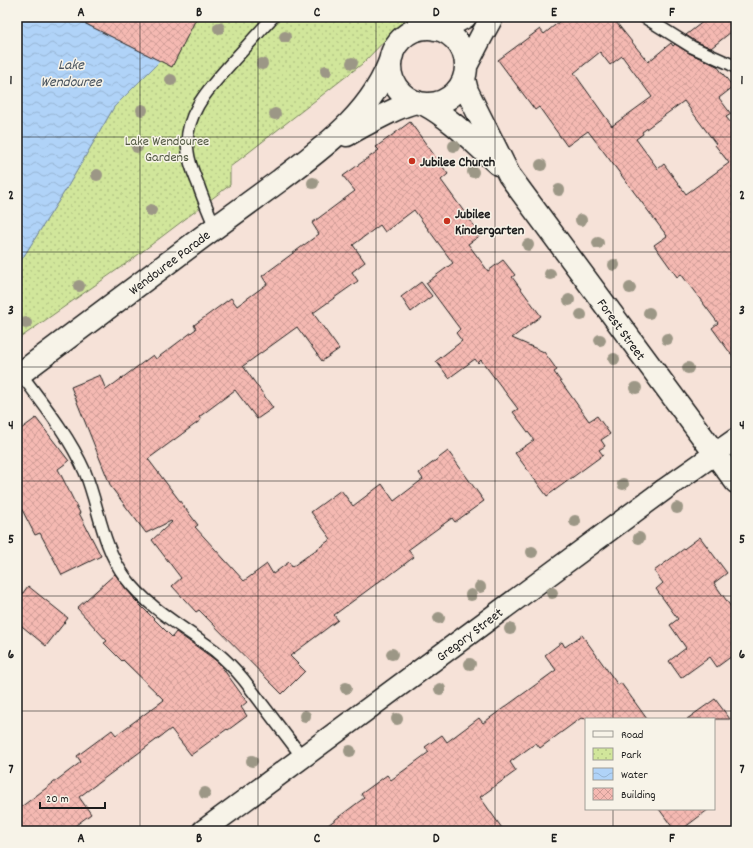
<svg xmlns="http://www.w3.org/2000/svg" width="753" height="848" viewBox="0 0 753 848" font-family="Dekko,sans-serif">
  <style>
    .park { fill: url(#park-dots); stroke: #76815c }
    .water { fill: url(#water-waves); stroke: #758aa0 }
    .building { fill: url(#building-cross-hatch); stroke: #1c1c1c; fill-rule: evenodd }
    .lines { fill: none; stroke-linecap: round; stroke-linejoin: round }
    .lane-casing { stroke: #1c1c1c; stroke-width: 14 }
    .street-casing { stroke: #1c1c1c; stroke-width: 24 }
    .secondary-casing { stroke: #1c1c1c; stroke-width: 25 }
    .lane { stroke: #f7f3e8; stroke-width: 11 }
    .street { stroke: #f7f3e8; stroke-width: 21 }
    .secondary { stroke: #f7f3e8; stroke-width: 22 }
    .tree { fill: #9c9786 }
    .grid { fill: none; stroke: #1c1c1c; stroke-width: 1; stroke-opacity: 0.55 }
    .poi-dot { fill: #c8321e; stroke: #f7f3e8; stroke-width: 1.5 }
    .labels { text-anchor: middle; stroke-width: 3; stroke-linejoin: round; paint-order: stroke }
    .park-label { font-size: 14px; fill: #525942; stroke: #f7f3e8 }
    .poi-label { font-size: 14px; font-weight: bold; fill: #1c1c1c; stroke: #f7f3e8; text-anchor: start }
    .street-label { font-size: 14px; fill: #1c1c1c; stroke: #f7f3e8 }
    .water-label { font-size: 15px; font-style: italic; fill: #48535e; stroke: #f7f3e8 }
    .neatline { fill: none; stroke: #1c1c1c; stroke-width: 1.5 }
    .grid-label { font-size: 13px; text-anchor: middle; font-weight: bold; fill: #1c1c1c }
  </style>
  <defs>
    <pattern id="park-dots" width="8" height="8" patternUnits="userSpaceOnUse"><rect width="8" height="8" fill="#d1e69b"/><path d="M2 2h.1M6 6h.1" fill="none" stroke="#b3c585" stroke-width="1.8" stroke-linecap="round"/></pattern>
    <pattern id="water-waves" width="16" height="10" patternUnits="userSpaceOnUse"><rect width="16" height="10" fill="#b0d3f8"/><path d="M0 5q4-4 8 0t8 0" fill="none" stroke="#97b5d4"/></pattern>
    <pattern id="building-cross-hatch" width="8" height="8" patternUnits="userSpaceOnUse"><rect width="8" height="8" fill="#f5b9b2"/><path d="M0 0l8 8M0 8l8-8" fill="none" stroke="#d19e98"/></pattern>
  </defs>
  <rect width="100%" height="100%" fill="#f6e2d8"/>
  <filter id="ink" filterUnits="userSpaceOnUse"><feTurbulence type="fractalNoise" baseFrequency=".025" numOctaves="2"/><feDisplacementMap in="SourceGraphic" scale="8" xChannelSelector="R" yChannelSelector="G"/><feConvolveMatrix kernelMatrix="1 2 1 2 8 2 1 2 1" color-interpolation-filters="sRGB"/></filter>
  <g filter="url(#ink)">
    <path class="park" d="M195,17H420L400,25L362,64L230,167V185L131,260L17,340V267L68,186L114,107L177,44Z"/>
    <path class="water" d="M17,17H195L177,44L114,107L68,186L17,267Z"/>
    <path class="building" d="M72,17H197L172,67Z
      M565,17H612L648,62L671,43L673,46L675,44L689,53L717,66L733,87L719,98L731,114L726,117L736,129V361L712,328L718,323L681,274L677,277L654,245L667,236L588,131L567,146L539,107L535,110L498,60L540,29L544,34ZM600,52L610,65L622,56L652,97L612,126L574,73ZM684,101L716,144L715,145L729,163L686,194L664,164L658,169L636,139L643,134L642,132Z
      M709,17H736V28L711,48L695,41L686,35Z
      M410,122L448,174L441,180L481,235L468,244L488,271L503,260L515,275L512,277L541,316L512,338L544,352L557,370L554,372L589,421L597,416L610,434L601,440L605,446L599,450L603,455L547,496L515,453L534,440L513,412L518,409L481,360L478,363L475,359L449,378L436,361L462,341L456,333L460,329L426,283L453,263L414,210L385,232L380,225L353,245L365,262L352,272L358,281L313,313L339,349L322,361L297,327L243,366L273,408L257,419L235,390L199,417L201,420L148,459L198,525L195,527L244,581L267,564L273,574L289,562L292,567L331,539L311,512L341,490L353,506L382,484L394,501L423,479L419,473L448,451L484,501L455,522L452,518L408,550L414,557L385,579L384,578L334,615L338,620L290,656L305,671L282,694L199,610L196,612L172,586L181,578L152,540L172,522L171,521L146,533L111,487L71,387L100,375L106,390L153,355L156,359L196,329L194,325L231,298L237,306L267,284L262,276L319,234L312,223L355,191L343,176L379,150L376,147Z
      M421,282L432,296L411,312L401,297Z
      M36,418L69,461L58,469L80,513H79L101,556L62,575L40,533L35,535L17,500V432Z
      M700,537L727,573L714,583L736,614V653L717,667L710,657L681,678L669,661L686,648L670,625L678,619L656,589L663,583L654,571Z
      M115,574L120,581L134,598V599L172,637L176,632L210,656L219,663L247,702L241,707L247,716L228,730L227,729L191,755L171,729L79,797L91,814L68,831H24L17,821V810L81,762L77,756L112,730L116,735L164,700L123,660L122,661L104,643L107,641L77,608Z
      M28,586L68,618L46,646L17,622V601Z
      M582,635L618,685L621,683L647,719H587L581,718L540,748L536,743L510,762L516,771L480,797L504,831H320L364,798L361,794L387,775L391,780L429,752L425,747L442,735L447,742L479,718L483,723L556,670L545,655L562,642L565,647Z
      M715,699L730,719H687Z
      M659,809H709L680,831H675Z"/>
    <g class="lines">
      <g class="lane-casing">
        <path id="lane" d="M413,17L430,28
          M644,17L692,47L730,64L736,68
          M215,227C209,213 203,199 198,184C194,174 189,163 188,152C182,115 211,86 234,60C247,46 260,31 273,17
          M20,373C44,405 69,436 85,472C99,507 102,546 125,577C148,608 183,627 214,650C225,659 235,669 244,680L303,758"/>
      </g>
      <g class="street-casing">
        <path id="street" d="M203,831L665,489L736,439"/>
      </g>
      <g class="secondary-casing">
        <path id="secondary" d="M390 66a38 38 0 1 1 76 0a38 38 0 1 1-76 0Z
          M435,29L452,24L465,17
          M466,66L481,37L492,17
          M464,79L467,91L509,175L736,482
          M424,104C452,119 474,143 498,164
          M347,135C360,127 374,120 388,113C398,108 407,104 417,102
          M17,376C78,330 139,284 201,238C227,219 253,200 279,181C324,147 374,112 392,55"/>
      </g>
      <use href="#lane" class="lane"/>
      <use href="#street" class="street"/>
      <use href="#secondary" class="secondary"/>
    </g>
    <g class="tree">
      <circle cx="219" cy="28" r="6"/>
      <circle cx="285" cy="37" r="6"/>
      <circle cx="352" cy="63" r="6"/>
      <circle cx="262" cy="64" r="6"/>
      <circle cx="326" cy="71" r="6"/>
      <circle cx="171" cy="80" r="6"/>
      <circle cx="142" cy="110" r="6"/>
      <circle cx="275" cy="114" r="6"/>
      <circle cx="454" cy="146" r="6"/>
      <circle cx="137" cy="147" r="6"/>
      <circle cx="541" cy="165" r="6"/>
      <circle cx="473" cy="172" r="6"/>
      <circle cx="97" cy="175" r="6"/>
      <circle cx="313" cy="183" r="6"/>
      <circle cx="559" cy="190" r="6"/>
      <circle cx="151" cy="210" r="6"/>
      <circle cx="581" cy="220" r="6"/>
      <circle cx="598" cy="243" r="6"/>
      <circle cx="528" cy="245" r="6"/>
      <circle cx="614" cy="265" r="6"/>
      <circle cx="550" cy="274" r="6"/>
      <circle cx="79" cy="286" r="6"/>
      <circle cx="630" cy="288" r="6"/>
      <circle cx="569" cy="300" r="6"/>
      <circle cx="649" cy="313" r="6"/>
      <circle cx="581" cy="315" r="6"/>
      <circle cx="26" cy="323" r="6"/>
      <circle cx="667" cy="339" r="6"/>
      <circle cx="600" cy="340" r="6"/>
      <circle cx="614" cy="359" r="6"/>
      <circle cx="688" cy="368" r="6"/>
      <circle cx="636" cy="388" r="6"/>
      <circle cx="623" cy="484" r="6"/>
      <circle cx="677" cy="508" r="6"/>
      <circle cx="575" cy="521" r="6"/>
      <circle cx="639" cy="538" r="6"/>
      <circle cx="532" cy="552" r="6"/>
      <circle cx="480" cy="587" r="6"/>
      <circle cx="552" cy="593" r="6"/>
      <circle cx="471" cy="595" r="6"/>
      <circle cx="439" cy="618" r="6"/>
      <circle cx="510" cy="629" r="6"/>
      <circle cx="392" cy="654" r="6"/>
      <circle cx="470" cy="664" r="6"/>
      <circle cx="346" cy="688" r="6"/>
      <circle cx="440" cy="689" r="6"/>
      <circle cx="305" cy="716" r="6"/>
      <circle cx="397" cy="719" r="6"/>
      <circle cx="350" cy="751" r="6"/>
      <circle cx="252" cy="761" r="6"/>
      <circle cx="205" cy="793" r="6"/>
    </g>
  </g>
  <path class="grid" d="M140,17V831M258,17V831M376,17V831M495,17V831M613,17V719M17,137H736M17,252H736M17,367H736M17,481H736M17,596H736M17,711H736M613,809V831"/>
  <g class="poi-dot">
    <circle cx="412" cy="161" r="4"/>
    <circle cx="447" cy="221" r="4"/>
  </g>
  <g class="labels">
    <g class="park-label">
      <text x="167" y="145">Lake Wendouree<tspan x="167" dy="16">Gardens</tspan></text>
    </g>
    <g class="poi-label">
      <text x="420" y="166">Jubilee Church</text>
      <text x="455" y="218">Jubilee<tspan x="455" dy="16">Kindergarten</tspan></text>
    </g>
    <g class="street-label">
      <text transform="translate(169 262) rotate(-37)" y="5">Wendouree Parade</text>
      <text transform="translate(622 329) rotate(54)" y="5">Forest Street</text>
      <text transform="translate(469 634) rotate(-37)" y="5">Gregory Street</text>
    </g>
    <g class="water-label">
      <text x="71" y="69">Lake<tspan x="71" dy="17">Wendouree</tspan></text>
    </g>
  </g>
  <rect width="753" height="848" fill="none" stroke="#f7f3e8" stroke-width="44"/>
  <rect x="585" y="718" width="130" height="92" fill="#f7f3e8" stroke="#9f9d96"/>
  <rect x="593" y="731" width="20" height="6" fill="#f7f3e8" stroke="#9f9d96"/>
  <text x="621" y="738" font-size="12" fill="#1c1c1c">Road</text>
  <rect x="593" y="748" width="20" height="12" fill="url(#park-dots)" stroke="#9f9d96"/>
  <text x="621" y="758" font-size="12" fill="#1c1c1c">Park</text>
  <rect x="593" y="768" width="20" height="12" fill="url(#water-waves)" stroke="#9f9d96"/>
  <text x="621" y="778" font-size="12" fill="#1c1c1c">Water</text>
  <rect x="593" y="788" width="20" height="12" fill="url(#building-cross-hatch)" stroke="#9f9d96"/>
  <text x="621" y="798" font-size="12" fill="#1c1c1c">Building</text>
  <path d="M40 802v6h65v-6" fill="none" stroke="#1c1c1c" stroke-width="2"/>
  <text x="46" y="802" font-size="12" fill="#1c1c1c" stroke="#f7f3e8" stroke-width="3" paint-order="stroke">20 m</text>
  <rect x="22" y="22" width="709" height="804" class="neatline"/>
  <g class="grid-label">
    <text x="81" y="16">A</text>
    <text x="199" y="16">B</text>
    <text x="317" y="16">C</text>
    <text x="436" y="16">D</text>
    <text x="554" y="16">E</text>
    <text x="672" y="16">F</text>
    <text x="11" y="84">1</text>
    <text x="742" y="84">1</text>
    <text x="11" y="199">2</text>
    <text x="742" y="199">2</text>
    <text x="11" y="314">3</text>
    <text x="742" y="314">3</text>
    <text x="11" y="429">4</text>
    <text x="742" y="429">4</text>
    <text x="11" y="543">5</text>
    <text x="742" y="543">5</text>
    <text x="11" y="658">6</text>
    <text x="742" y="658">6</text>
    <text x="11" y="773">7</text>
    <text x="742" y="773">7</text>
    <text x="81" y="842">A</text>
    <text x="199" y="842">B</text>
    <text x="317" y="842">C</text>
    <text x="436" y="842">D</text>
    <text x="554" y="842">E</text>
    <text x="672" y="842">F</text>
  </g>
</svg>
